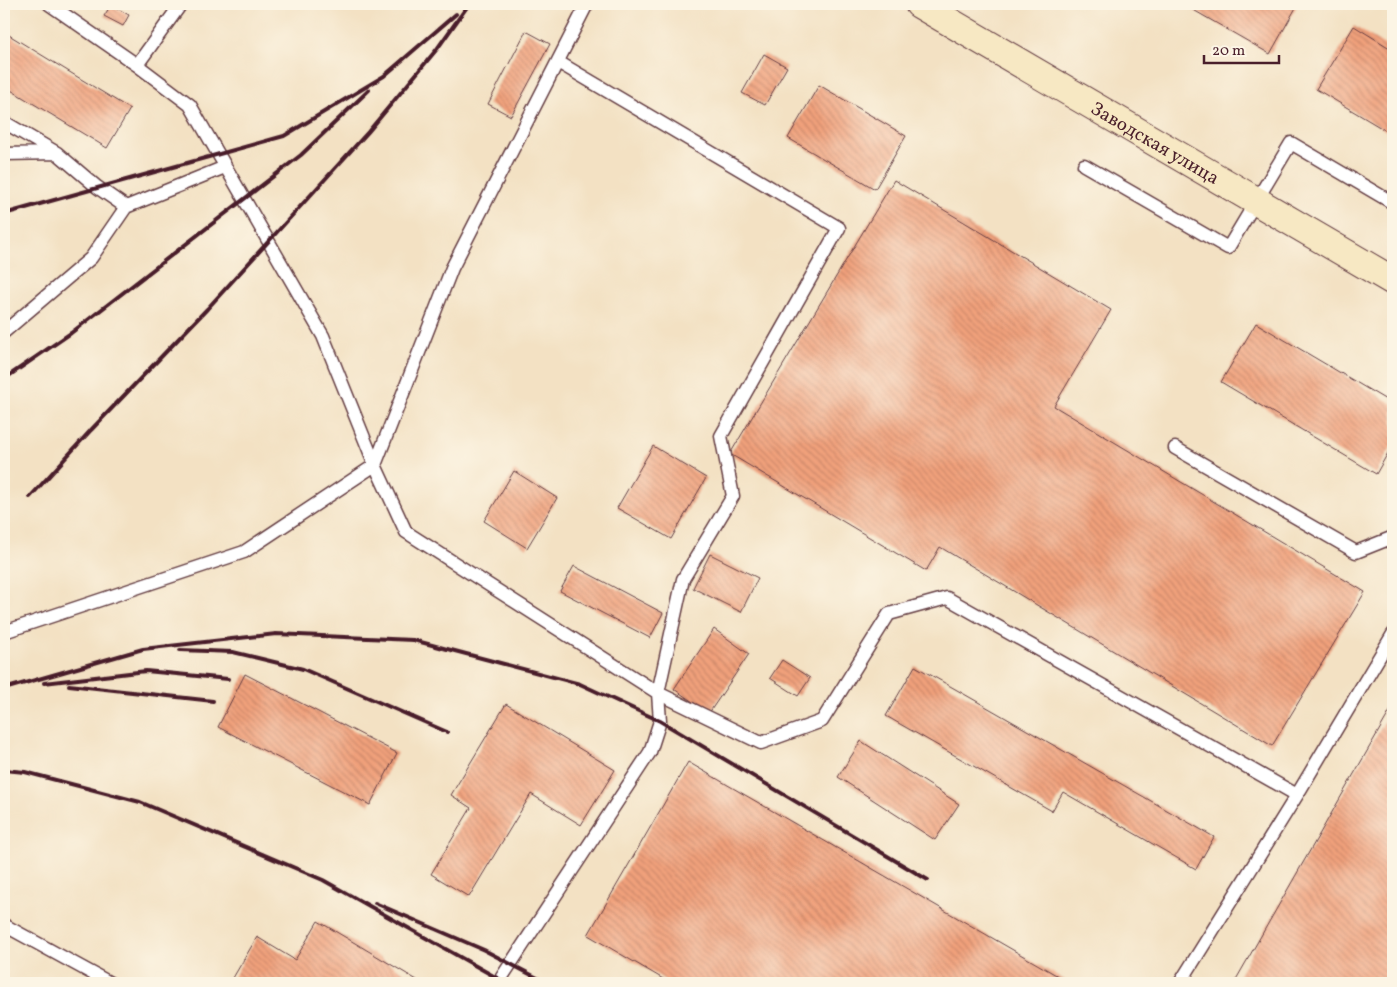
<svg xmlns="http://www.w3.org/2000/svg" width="1397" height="987" viewBox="0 0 1397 987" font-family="Vollkorn,serif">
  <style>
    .building { fill: url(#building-back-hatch) }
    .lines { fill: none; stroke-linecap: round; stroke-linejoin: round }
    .lane-casing { stroke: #633c42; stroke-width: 15 }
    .secondary-casing { stroke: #633c42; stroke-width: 30 }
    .lane { stroke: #fff; stroke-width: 12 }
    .secondary { stroke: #f7e8c3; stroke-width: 28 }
    .rail { stroke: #4a1f2b; stroke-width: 4 }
    .labels { text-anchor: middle; stroke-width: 4.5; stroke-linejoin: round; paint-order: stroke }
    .street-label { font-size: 19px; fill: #4a1f2b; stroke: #fcf5e5 }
  </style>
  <defs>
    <pattern id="building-back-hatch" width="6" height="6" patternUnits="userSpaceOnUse" patternTransform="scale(1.25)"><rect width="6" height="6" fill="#f1a17c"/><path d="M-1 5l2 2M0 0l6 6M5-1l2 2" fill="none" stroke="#c58366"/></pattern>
  </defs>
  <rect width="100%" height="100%" fill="#fcf5e5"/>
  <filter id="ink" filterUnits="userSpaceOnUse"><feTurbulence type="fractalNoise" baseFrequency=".02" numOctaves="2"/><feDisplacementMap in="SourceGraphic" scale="10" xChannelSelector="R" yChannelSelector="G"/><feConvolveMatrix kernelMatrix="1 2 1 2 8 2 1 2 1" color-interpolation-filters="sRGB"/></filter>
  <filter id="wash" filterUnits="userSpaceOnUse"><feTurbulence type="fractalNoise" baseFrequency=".0096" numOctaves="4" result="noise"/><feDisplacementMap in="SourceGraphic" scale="20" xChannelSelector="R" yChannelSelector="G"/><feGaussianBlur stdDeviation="1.12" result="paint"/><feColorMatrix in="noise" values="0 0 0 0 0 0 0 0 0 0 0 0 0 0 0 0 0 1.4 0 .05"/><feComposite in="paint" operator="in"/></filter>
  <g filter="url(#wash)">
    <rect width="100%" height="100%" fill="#f3e1c3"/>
    <g id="blocks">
      <path class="building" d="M1183,4H1298L1270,54Z
        M111,5L129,15L123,26L104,16Z
        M1354,26L1393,50V135L1316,89Z
        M526,31L550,44L511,116L488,104Z
        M4,32L130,109L107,148L4,86Z
        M764,54L787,67L765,105L742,93Z
        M819,85L906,136L875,189L788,138Z
        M894,180L1111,310L1054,406L1365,592L1272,746L940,547L926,571L730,454Z
        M1256,323L1393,404V444L1376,474L1221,382Z
        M653,446L706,478L671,539L617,508Z
        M514,471L557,498L527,548L484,521Z
        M710,554L758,578L741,612L693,588Z
        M574,566L663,613L650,638L560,591Z
        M714,629L749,654L709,713L674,689Z
        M782,660L810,678L798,696L770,678Z
        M915,666L1214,837L1196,869L1063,792L1052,811L886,716Z
        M245,674L397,753L370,805L218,727Z
        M506,704L615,770L581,825L531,794L469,897L431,874L471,808L451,795Z
        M1393,706V983H1234Z
        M861,741L959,804L935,840L838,777Z
        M688,762L1070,983H670L588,935Z
        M318,921L422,983H230L257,937L295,960Z"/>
    </g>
  </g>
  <g filter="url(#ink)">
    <use href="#blocks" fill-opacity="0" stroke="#633c42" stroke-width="1"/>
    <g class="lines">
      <g class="lane-casing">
        <path id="lane" d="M49,4L137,65L190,105L323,336L375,465L406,532L658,693L761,743L822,721L889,614L947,598L1297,795
          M137,65L181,4
          M4,122L57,153L97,187L126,207L225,167
          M4,154L57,153
          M1084,165L1228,248L1291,143L1393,203
          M4,332L91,258L126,207
          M1175,448L1356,552L1391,538L1393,539
          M4,632L244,552L375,465L452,268L587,4
          M4,925L110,983
          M498,983L650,752L660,721L658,693L683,579L733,496L721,436L839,228L558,62
          M1180,983L1297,795L1393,634"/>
      </g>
      <g class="secondary-casing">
        <g id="secondary">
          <path id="s1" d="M919,4L1393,281"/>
        </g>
      </g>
      <use href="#lane" class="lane"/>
      <use href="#secondary" class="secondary"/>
      <path class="rail" d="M4,214L284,136L384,76L456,14
        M4,379L71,333L301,155L369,90
        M30,497L91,430L207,309L368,132L437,49L469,4
        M180,650L233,652L303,669L447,732
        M44,683L146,671L228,679
        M69,685L213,701
        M4,689L143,649L276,634L413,640L580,684L660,721L928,880
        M4,770L25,772L140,802L323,880L506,983
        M375,903L484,950L547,983"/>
    </g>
  </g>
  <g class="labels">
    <g class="street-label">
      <text dy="7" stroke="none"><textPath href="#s1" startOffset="274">Заводская улица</textPath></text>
    </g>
  </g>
  <rect width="1397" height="987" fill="none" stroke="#fcf5e5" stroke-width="20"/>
  <path d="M1204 55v8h75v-8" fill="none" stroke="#4a1f2b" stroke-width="2.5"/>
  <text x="1212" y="55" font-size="15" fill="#4a1f2b" stroke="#fcf5e5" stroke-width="4" paint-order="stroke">20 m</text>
</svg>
